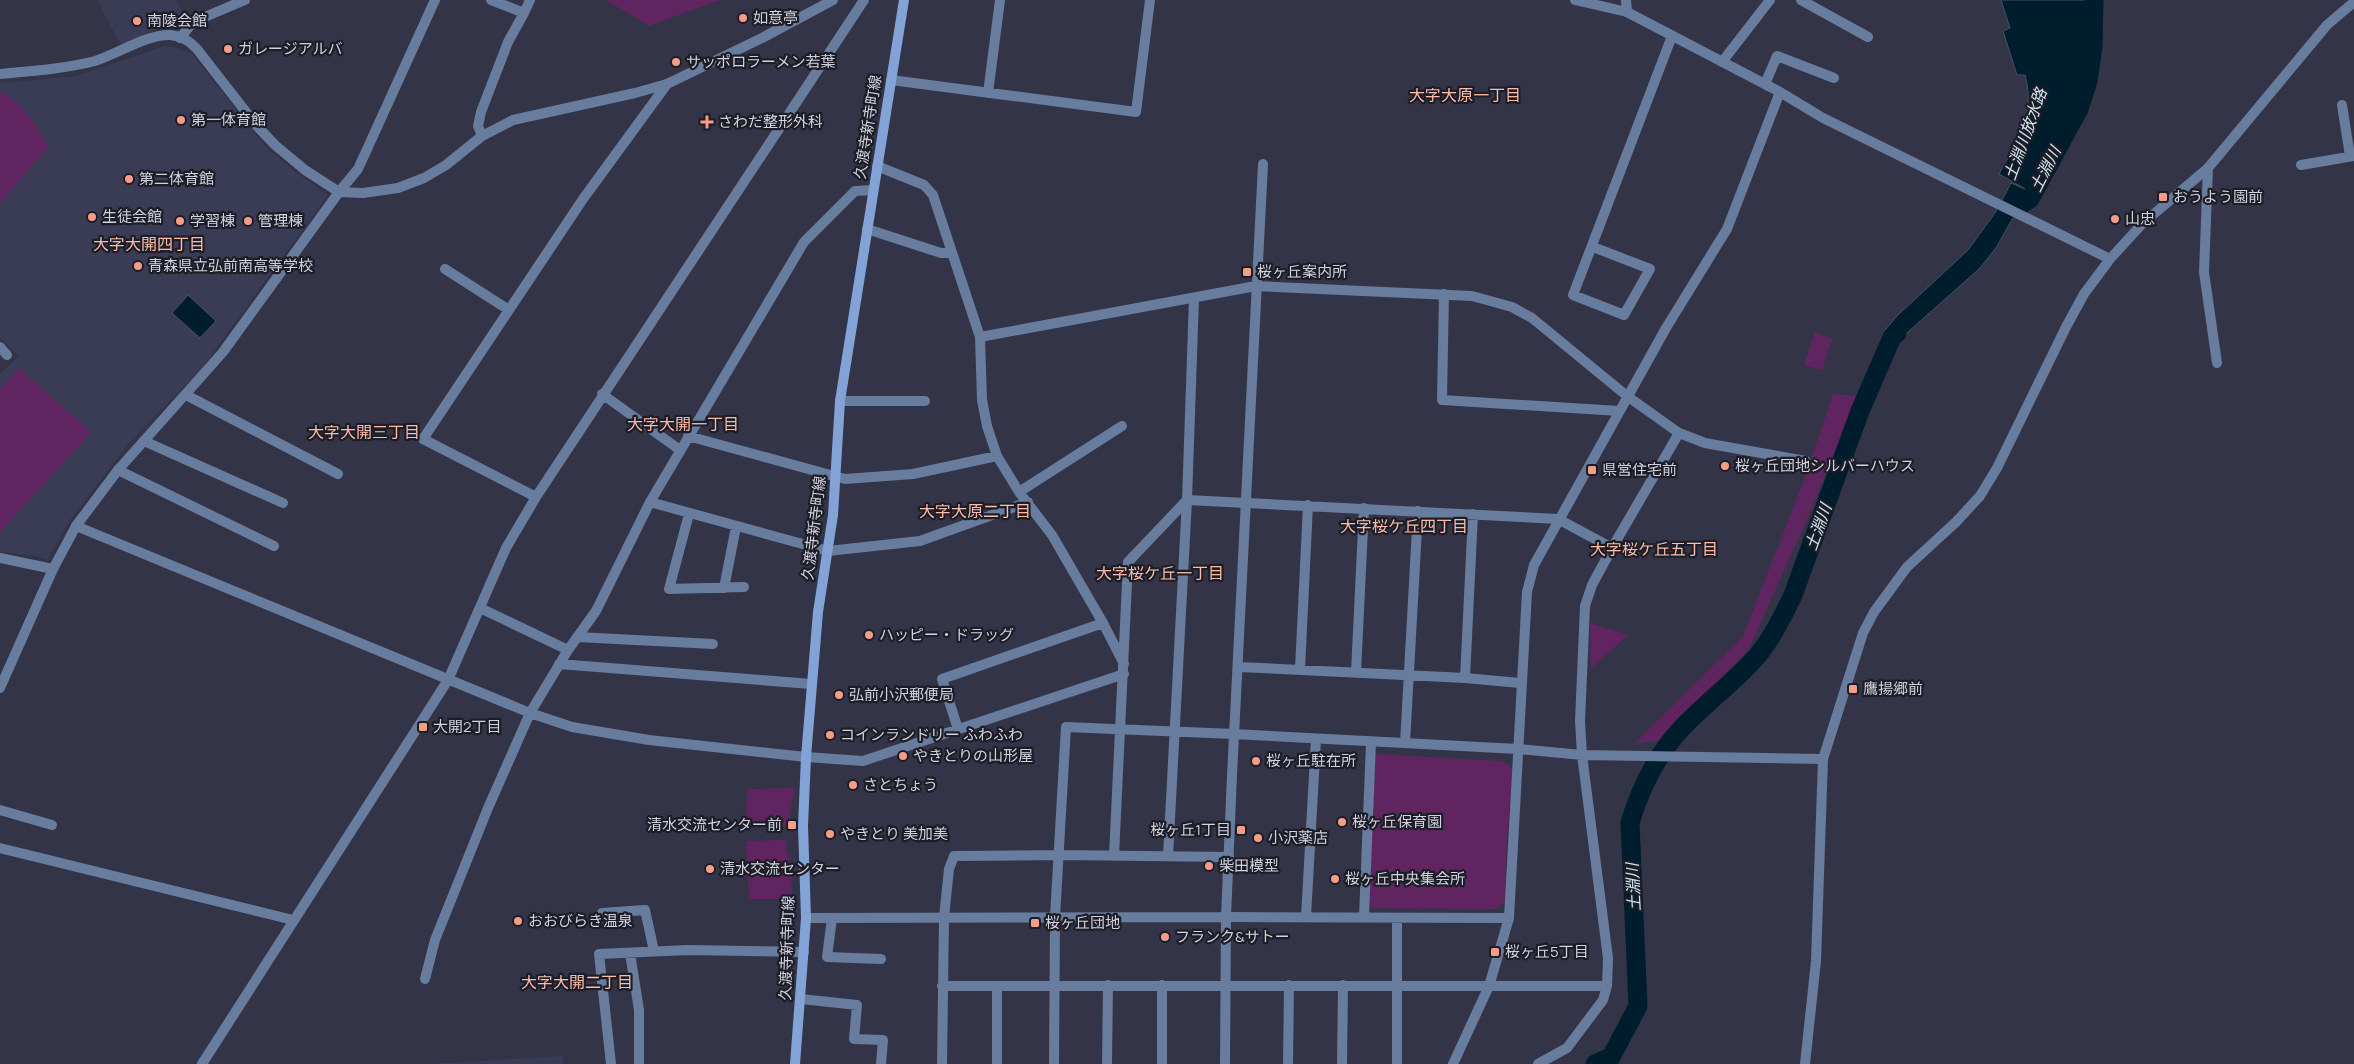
<svg xmlns="http://www.w3.org/2000/svg" width="2354" height="1064" viewBox="0 0 2354 1064" font-family="Manrope,'Noto Sans JP',sans-serif">
  <style>
    .built { fill: #3a3b55 }
    .green { fill: #602560 }
    .water { fill: #001d2e; stroke: #3f5363 }
    .lines { fill: none; stroke-linecap: round; stroke-linejoin: round }
    .river { stroke: #001d2e; stroke-width: 19 }
    .minor { stroke: #687c9d; stroke-width: 10 }
    .tertiary { stroke: #687c9d; stroke-width: 10 }
    .secondary { stroke: #83a3d7; stroke-width: 10 }
    .poi-dot { fill: #f49e88; stroke: #1c1d26; stroke-width: 2 }
    .labels { text-anchor: middle; stroke-width: 4.5; stroke-linejoin: round; paint-order: stroke }
    .poi-label { font-size: 15px; fill: #d1d2de; stroke: #1c1d26; text-anchor: start }
    .street-label { font-size: 15px; fill: #d1d2de; stroke: #1c1d26 }
    .neighbourhood-label { font-size: 16px; fill: #fdbbaa; stroke: #1c1d26 }
    .water-label { font-size: 16px; font-style: italic; fill: #d0e6f4; stroke: #1c1d26 }
  </style>
  <rect width="100%" height="100%" fill="#333448"/>
  <path class="built" d="M97,0H176L185,17L125,44L119,42Z
    M165,46L177,48L192,54L265,146L293,170L328,195L201,369L128,444L67,524L47,560L36,556L0,552V374L19,356L0,338V83L76,76Z
    M563,1056V1064H430Z"/>
  <path class="green" d="M606,0H720L649,26Z
    M0,92C22,100 37,128 49,146L0,203Z
    M1815,332L1832,339L1822,370L1804,365Z
    M19,368L91,432L0,532V389Z
    M1833,394L1857,396L1808,517L1749,649L1658,741L1635,743L1743,636L1806,475Z
    M1590,623L1628,635L1591,669Z
    M1375,754L1500,761L1509,765L1512,770L1506,855V901L1496,909L1369,908Z
    M795,788L787,826L746,827L747,789Z
    M787,840L786,850L791,864L792,899H749L746,841Z"/>
  <path class="water" d="M2001,0H2089V53L2081,95L2074,113L2025,198L2028,199L2033,191L2035,192L2026,209L2014,216L1996,248L1979,269L1899,340L1888,354L1877,349L1885,330L1897,316L1968,250L1995,213L2011,183L2029,191L1999,174C2018,139 2036,116 2025,75H2017L2003,31L2010,28Z
    M188,295L216,321L200,338L172,313Z"/>
  <g class="lines">
    <path class="river" d="M2015,208L2030,199L2079,109L2088,81L2093,46L2094,0
      M1595,1064L1611,1057L1638,1006L1630,823C1640,789 1656,756 1681,729C1705,703 1735,682 1758,655C1773,637 1783,615 1793,595L1860,411L1892,337L1897,333"/>
    <path class="minor" d="M491,0L524,13L530,0
      M1575,0L1627,12
      M1801,0L1868,37
      M180,38L193,22L245,0
      M1722,62L1770,0
      M891,80L1136,112L1150,0
      M1765,84L1777,56L1834,78
      M988,93L1000,0
      M2342,105L2350,156
      M482,136L478,126L481,112L508,42L524,13
      M2301,165L2354,156
      M877,166L924,185L933,195L980,337L982,400L987,426L997,456L1019,492L1052,535L1103,623L1124,664
      M2208,168L2204,272L2217,363
      M339,192L358,169L435,0
      M867,229L941,253H952
      M1593,247L1650,269L1624,315L1573,295L1672,36
      M445,269L509,310
      M1444,294L1442,400L1619,411
      M0,347L7,355
      M602,394L680,450
      M186,395L338,474
      M840,401H925
      M1679,433L1705,443L1806,461
      M688,436L845,479L913,474L997,456
      M144,441L283,503
      M118,470L274,546
      M1019,492L1122,426
      M536,497L423,439L583,199L667,84
      M650,502L828,551L920,541L1028,502
      M689,514L669,589L744,587
      M1473,514L1465,678L1520,683
      M76,526L530,713L572,727L649,740L806,757L863,761L1124,674
      M0,558L53,569
      M724,588L736,527
      M480,608L568,650
      M577,637L713,644
      M559,664L811,684
      M1239,667L1465,678
      M1300,669L1308,505
      M1356,672L1364,508
      M958,729L942,679L1103,623
      M1405,743L1418,511
      M1518,749L1582,755L1823,759
      M0,810L52,825
      M1114,856L1128,562L1187,500L1558,519L1612,548
      M1168,856L1187,500L1194,298
      M602,913L645,910L654,951
      M1226,917L1509,918
      M1306,917L1316,739
      M1364,917L1371,742
      M832,918L827,957L881,959
      M1397,918V1064
      M630,953L639,1010V1064
      M425,979L435,940L488,808L530,713L568,650L596,611L650,502L804,242L855,191L873,190
      M1162,985V1064
      M942,986H1607
      M801,999L857,1005L854,1039L883,1040L881,1064
      M202,1064L448,680L506,548L536,497L864,0
      M611,1064L599,954L688,950L804,952
      M942,1064L944,917L949,869L954,856L1060,855L1229,857
      M997,1064V986
      M1054,1064L1055,917L1066,727L1234,734
      M1107,1064L1108,985
      M1288,1064L1289,985
      M1342,1064L1343,985
      M1538,1064L1567,1048L1603,1000L1607,986L1608,958L1582,755"/>
    <path class="tertiary" d="M1626,0L1627,12L1780,92L1823,118L2110,259
      M0,74C32,71 64,69 95,61C117,54 148,34 170,35C181,36 190,41 197,49L256,125L275,145L305,170L339,192L363,193L398,188L424,178L446,165L482,136L513,120L635,93L667,84L762,38L833,0
      M980,337L1256,286L1472,296L1512,307L1532,318L1627,396L1679,433L1612,548L1592,585L1585,606L1580,721L1582,755
      M0,688L53,569L76,526L118,470L223,352L339,192
      M1234,734L1518,749
      M0,848L293,920
      M806,918L1226,917
      M1225,1064L1226,917L1232,775L1263,164
      M1453,1064L1489,986L1509,918L1527,592L1534,565L1666,328L1727,229L1780,92
      M1805,1064L1816,961L1823,759L1863,633L1874,612L1907,567L1956,522L1980,496L1997,468L2066,327L2084,294L2110,259L2142,224L2208,168L2327,25L2354,2"/>
    <path class="secondary" d="M795,1064L806,918L803,826L806,757L818,612L833,515L840,401L904,0"/>
  </g>
  <g class="poi-dot">
    <circle cx="743" cy="18" r="5"/>
    <circle cx="137" cy="21" r="5"/>
    <circle cx="228" cy="49" r="5"/>
    <circle cx="676" cy="62" r="5"/>
    <circle cx="181" cy="120" r="5"/>
    <path d="M704.5 114.5h5v5h5v5h-5v5h-5v-5h-5v-5h5z"/>
    <circle cx="129" cy="179" r="5"/>
    <rect x="2158" y="192" width="10" height="10" rx="2.5"/>
    <circle cx="92" cy="217" r="5"/>
    <circle cx="2115" cy="219" r="5"/>
    <circle cx="180" cy="221" r="5"/>
    <circle cx="248" cy="221" r="5"/>
    <circle cx="138" cy="266" r="5"/>
    <rect x="1242" y="267" width="10" height="10" rx="2.5"/>
    <circle cx="1725" cy="466" r="5"/>
    <rect x="1587" y="465" width="10" height="10" rx="2.5"/>
    <circle cx="869" cy="635" r="5"/>
    <rect x="1848" y="684" width="10" height="10" rx="2.5"/>
    <circle cx="839" cy="695" r="5"/>
    <rect x="418" y="722" width="10" height="10" rx="2.5"/>
    <circle cx="830" cy="735" r="5"/>
    <circle cx="903" cy="756" r="5"/>
    <circle cx="1256" cy="761" r="5"/>
    <circle cx="853" cy="785" r="5"/>
    <circle cx="1342" cy="822" r="5"/>
    <rect x="787" y="820" width="10" height="10" rx="2.5"/>
    <rect x="1236" y="825" width="10" height="10" rx="2.5"/>
    <circle cx="830" cy="834" r="5"/>
    <circle cx="1258" cy="838" r="5"/>
    <circle cx="1209" cy="866" r="5"/>
    <circle cx="710" cy="869" r="5"/>
    <circle cx="1335" cy="879" r="5"/>
    <circle cx="518" cy="921" r="5"/>
    <rect x="1030" y="918" width="10" height="10" rx="2.5"/>
    <circle cx="1165" cy="937" r="5"/>
    <rect x="1490" y="947" width="10" height="10" rx="2.5"/>
  </g>
  <g class="labels">
    <g class="poi-label">
      <text x="753" y="23">如意亭</text>
      <text x="147" y="26">南陵会館</text>
      <text x="238" y="54">ガレージアルバ</text>
      <text x="686" y="67">サッポロラーメン若葉</text>
      <text x="191" y="125">第一体育館</text>
      <text x="718" y="127">さわだ整形外科</text>
      <text x="139" y="184">第二体育館</text>
      <text x="2173" y="202">おうよう園前</text>
      <text x="102" y="222">生徒会館</text>
      <text x="2125" y="224">山忠</text>
      <text x="190" y="226">学習棟</text>
      <text x="258" y="226">管理棟</text>
      <text x="148" y="271">青森県立弘前南高等学校</text>
      <text x="1257" y="277">桜ヶ丘案内所</text>
      <text x="1735" y="471">桜ヶ丘団地シルバーハウス</text>
      <text x="1602" y="475">県営住宅前</text>
      <text x="879" y="640">ハッピー・ドラッグ</text>
      <text x="1863" y="694">鷹揚郷前</text>
      <text x="849" y="700">弘前小沢郵便局</text>
      <text x="433" y="732">大開2丁目</text>
      <text x="840" y="740">コインランドリー ふわふわ</text>
      <text x="913" y="761">やきとりの山形屋</text>
      <text x="1266" y="766">桜ヶ丘駐在所</text>
      <text x="863" y="790">さとちょう</text>
      <text x="1352" y="827">桜ヶ丘保育園</text>
      <text x="782" y="830" text-anchor="end">清水交流センター前</text>
      <text x="1231" y="835" text-anchor="end">桜ヶ丘1丁目</text>
      <text x="840" y="839">やきとり 美加美</text>
      <text x="1268" y="843">小沢薬店</text>
      <text x="1219" y="871">柴田模型</text>
      <text x="720" y="874">清水交流センター</text>
      <text x="1345" y="884">桜ヶ丘中央集会所</text>
      <text x="528" y="926">おおびらき温泉</text>
      <text x="1045" y="928">桜ヶ丘団地</text>
      <text x="1175" y="942">フランク&amp;サトー</text>
      <text x="1505" y="957">桜ヶ丘5丁目</text>
    </g>
    <g class="street-label">
      <text transform="translate(868 127) rotate(-81)" y="5">久渡寺新寺町線</text>
      <text transform="translate(814 528) rotate(-83)" y="5">久渡寺新寺町線</text>
      <text transform="translate(787 948) rotate(-88)" y="5">久渡寺新寺町線</text>
    </g>
    <g class="neighbourhood-label">
      <text x="1465" y="101">大字大原一丁目</text>
      <text x="149" y="250">大字大開四丁目</text>
      <text x="683" y="430">大字大開一丁目</text>
      <text x="364" y="438">大字大開三丁目</text>
      <text x="975" y="517">大字大原二丁目</text>
      <text x="1404" y="532">大字桜ケ丘四丁目</text>
      <text x="1654" y="555">大字桜ケ丘五丁目</text>
      <text x="1160" y="579">大字桜ケ丘一丁目</text>
      <text x="577" y="988">大字大開二丁目</text>
    </g>
    <g class="water-label">
      <text transform="translate(2025 134) rotate(-70)" y="6">土淵川放水路</text>
      <text transform="translate(2045 169) rotate(-63)" y="6">土淵川</text>
      <text transform="translate(1818 527) rotate(-70)" y="6">土淵川</text>
      <text transform="translate(1633 887) rotate(-93)" y="6">土淵川</text>
    </g>
  </g>
</svg>
